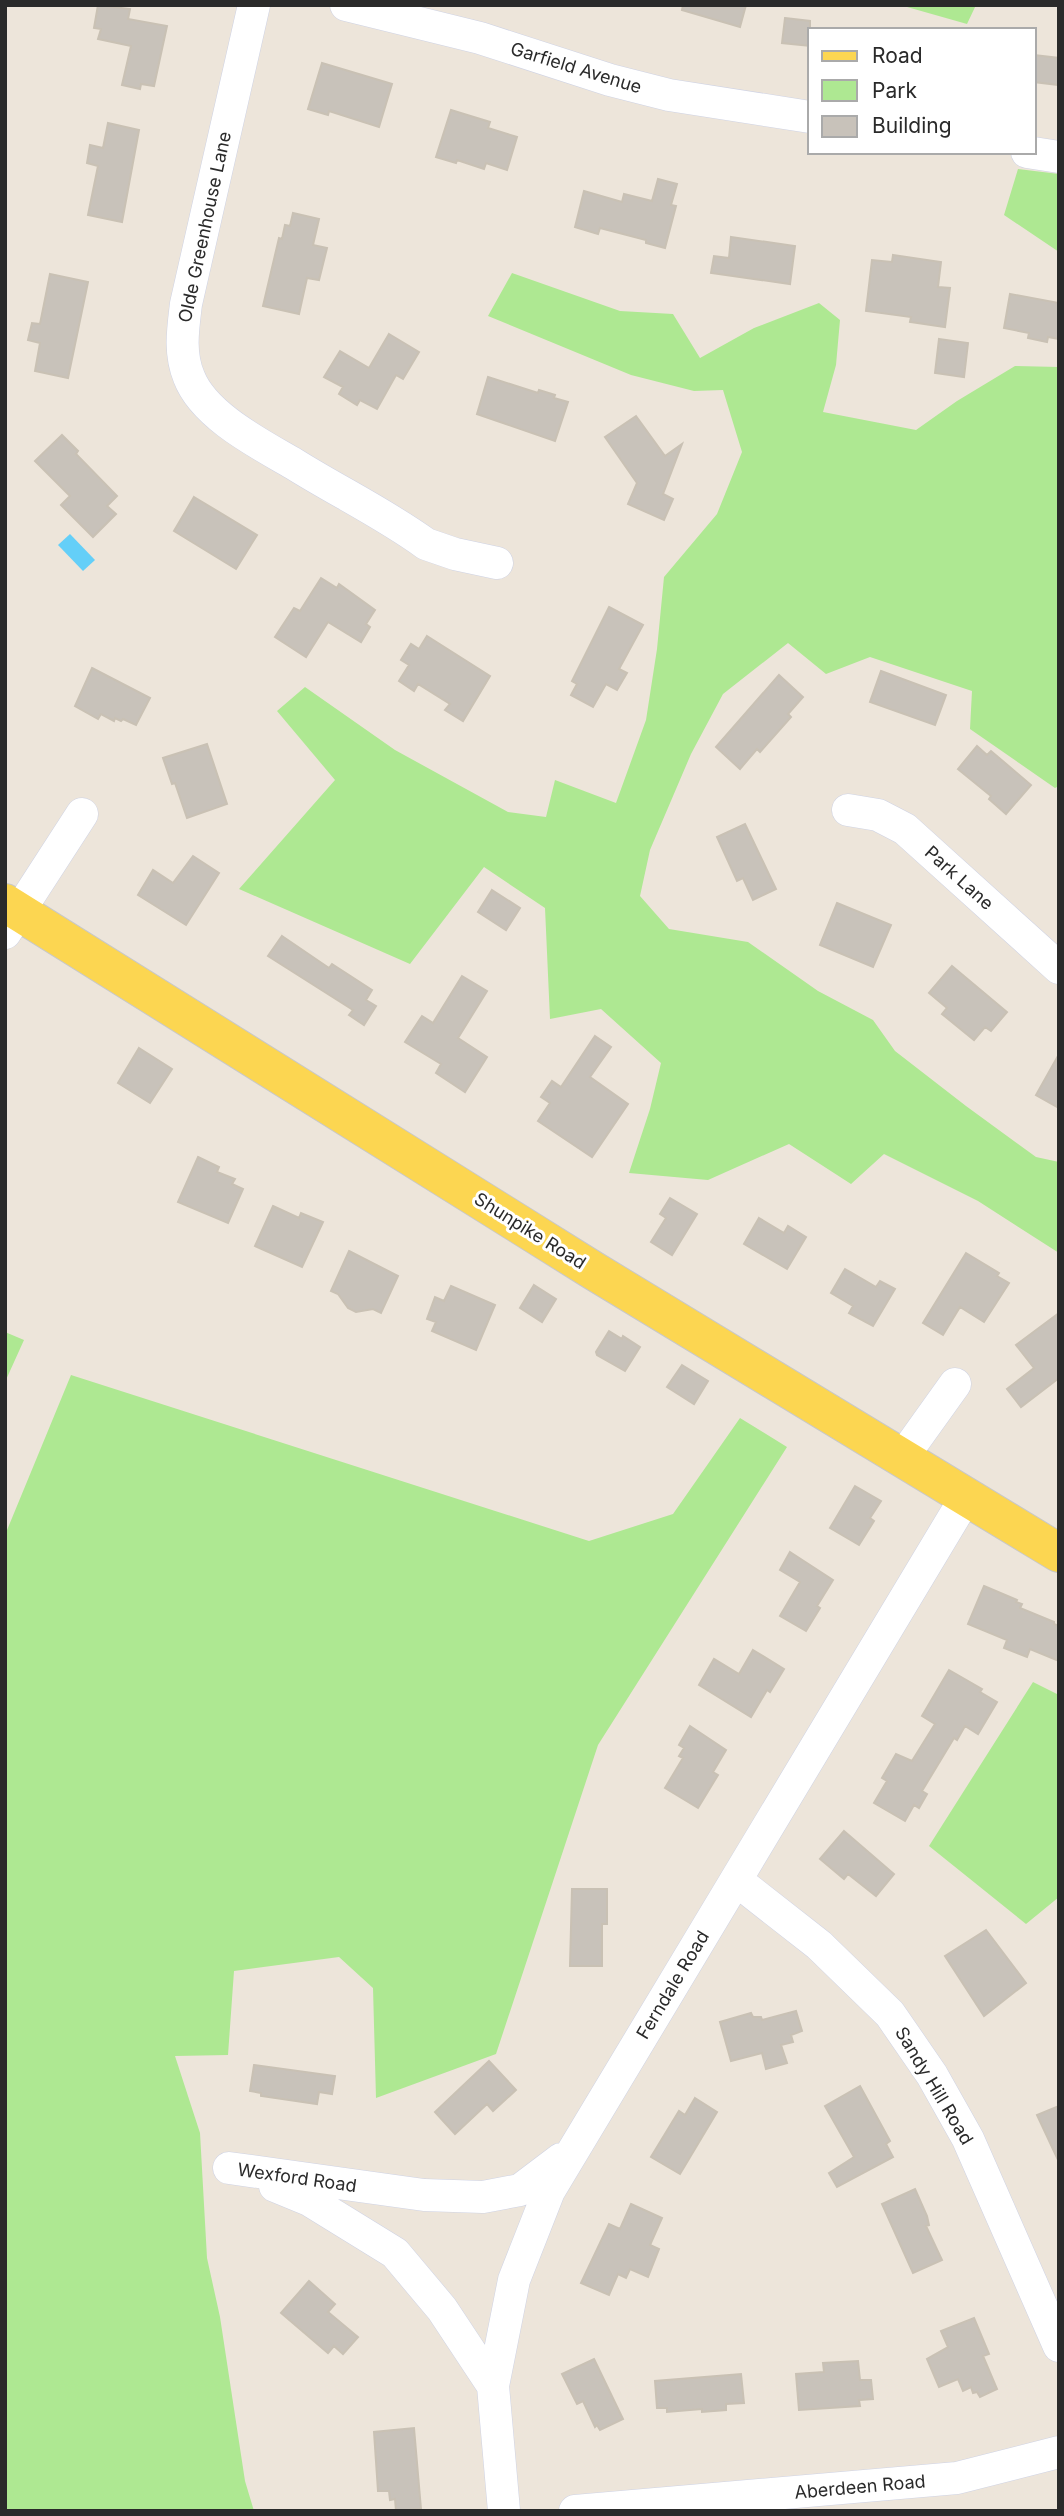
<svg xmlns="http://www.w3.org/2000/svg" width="1064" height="2516" viewBox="0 0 1064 2516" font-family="Inter,sans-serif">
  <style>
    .green { fill: #aee892 }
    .water { fill: #64cff8 }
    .building { fill: #c8c2ba; stroke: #c9c1b4; stroke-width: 2 }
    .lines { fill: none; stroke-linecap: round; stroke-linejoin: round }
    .minor-casing { stroke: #cfd3e4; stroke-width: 33 }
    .major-casing { stroke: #c8c8c8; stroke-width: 40 }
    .minor { stroke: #fff; stroke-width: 32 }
    .major { stroke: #fcd651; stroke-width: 38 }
    .labels { text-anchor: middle; stroke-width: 6; stroke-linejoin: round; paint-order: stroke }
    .street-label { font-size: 18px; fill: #2a2a2a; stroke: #fff }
  </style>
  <rect width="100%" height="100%" fill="#ede5da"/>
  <path class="green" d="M900,5H976L967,24Z
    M1018,169L1059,174V252L1004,215Z
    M512,273L620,311L673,314L700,358L754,328L819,303L840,320L836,365L823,412L916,430L957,401L1015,366L1059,367V786L1055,788L970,729L972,691L870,657L826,674L788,643L723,694L691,754L650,850L640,896L669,929L748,942L818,991L873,1020L895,1051L966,1106L1036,1157L1059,1162V1253L978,1201L884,1154L851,1184L789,1144L708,1180L629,1173L650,1109L661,1063L601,1009L550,1019L545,908L484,867L410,964L239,889L335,780L277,711L305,687L395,750L508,812L546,817L555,780L616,803L646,720L657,649L664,577L717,514L742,452L723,390L694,391L631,375L488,316Z
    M5,1332L24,1340L5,1382Z
    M71,1375L589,1541L673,1514L740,1418L787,1447L598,1745L496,2054L376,2098L373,1988L339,1957L234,1971L228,2055L175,2056L200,2133L207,2258L220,2317L245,2481L254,2511H5V1535Z
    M1033,1682L1059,1695V1897L1026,1924L929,1846Z"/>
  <path class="water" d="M70,534L95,560L83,571L58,545Z"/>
  <path class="building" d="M98,5L130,9L128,19L167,26L154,86L141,84L140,89L122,85L131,46L98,39L101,29L94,28Z
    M683,5H746L740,27L682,10Z
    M785,18L810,21V46L782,43Z
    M1034,55L1059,58V85L1034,82Z
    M322,63L392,84L379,127L329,111L328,115L308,109Z
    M451,110L490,122L488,128L517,137L507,170L486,163L484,169L457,160L456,163L436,157Z
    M108,123L139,130L122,222L88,215L98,166L87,163L90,145L103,148Z
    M658,179L677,184L671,205L676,206L665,248L646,243V240L600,228L598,234L575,227L584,191L622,202L624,194L652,201Z
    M293,213L319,219L313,245L327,248L319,280L307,278L299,314L263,306L279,238L282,239L285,225L290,226Z
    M731,237L795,246L790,284L711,273L714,256L729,258Z
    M893,255L941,262L938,287L950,288L945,327L910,322L911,317L866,311L872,260L892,262Z
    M50,274L88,282L68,378L35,371L40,343L28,340L32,323L40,324Z
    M1010,294L1059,303V339L1048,337L1047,342L1028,338L1029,333L1004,328Z
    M389,334L419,352L403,379L396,375L377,409L360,400L357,405L339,394L343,387L324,377L340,351L369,368Z
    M939,339L968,343L964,377L935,373Z
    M488,377L538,393L539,390L555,395L554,398L568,402L555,441L477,414Z
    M636,416L665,456L682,444L663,494L673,499L664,520L628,504L637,483L605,437Z
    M62,435L78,451L76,454L117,496L107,506L116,514L93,537L61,505L70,496L35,461Z
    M194,497L257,535L236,569L174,531Z
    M321,578L337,588L339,584L375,610L366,624L370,627L361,642L328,622L306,657L275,637L294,608L300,611Z
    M609,607L643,625L619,669L627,673L617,690L606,684L593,707L571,695L577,684L572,681Z
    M427,636L490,676L463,721L445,710L450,704L418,684L414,691L399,681L409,665L401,660L411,644L419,649Z
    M92,668L150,698L136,725L123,719L121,721L115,718L114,721L101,714L98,719L75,706Z
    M881,671L946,695L935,725L870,702Z
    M779,675L803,697L788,714L791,717L760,752L757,749L740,769L716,747Z
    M207,744L227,804L187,818L175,783L172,784L163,758Z
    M977,746L987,755L991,751L1031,785L1006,814L989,799L991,796L958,769Z
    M745,824L776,889L753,900L743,878L737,881L717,837Z
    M193,856L219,873L186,925L138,895L153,870L173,883Z
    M492,890L520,908L506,930L478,912Z
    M837,903L891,925L873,967L820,945Z
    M282,936L329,968L332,964L372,990L366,1000L376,1006L364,1025L349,1015L353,1010L268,956Z
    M952,966L1007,1012L991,1031L985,1027L974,1040L942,1014L947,1008L929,993Z
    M462,976L487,991L458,1038L487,1057L465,1092L436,1073L441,1064L405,1042L422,1016L433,1023Z
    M595,1036L611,1047L590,1077L628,1104L592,1157L538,1121L550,1103L541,1097L552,1081L561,1087Z
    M139,1048L172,1069L150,1103L118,1083Z
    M1059,1054V1108L1036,1095Z
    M198,1157L219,1167L217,1172L235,1179L232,1184L243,1189L228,1223L178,1202Z
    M670,1198L697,1214L672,1255L651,1242L666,1218L660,1214Z
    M273,1206L299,1218L301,1213L323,1222L302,1267L255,1246Z
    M759,1218L784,1233L788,1226L806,1237L787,1269L744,1244Z
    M349,1251L398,1276L381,1313L373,1309L356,1312L348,1308L338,1294L331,1291Z
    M966,1253L999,1273L997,1276L1009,1283L984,1322L960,1307L943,1335L923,1323Z
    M845,1269L876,1287L880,1281L895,1289L873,1326L849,1313L853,1306L831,1293Z
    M534,1285L556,1299L542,1322L520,1308Z
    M451,1286L495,1305L476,1350L432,1331L436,1322L427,1319L435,1297L444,1301Z
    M1059,1313V1378L1021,1407L1007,1389L1034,1368L1016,1345Z
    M609,1331L622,1339L623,1336L640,1347L625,1371L597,1355L596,1352Z
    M682,1365L708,1381L694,1404L667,1387Z
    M855,1486L881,1501L870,1518L874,1521L859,1545L830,1528Z
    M790,1552L833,1580L817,1606L820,1608L806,1631L780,1616L800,1582L780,1570Z
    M984,1586L1017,1600L1016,1602L1022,1604L1020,1608L1054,1622V1624L1059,1626V1661L1030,1649L1027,1657L1004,1648L1007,1640L968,1624Z
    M753,1650L784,1669L770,1692L767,1690L751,1717L699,1685L714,1659L739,1674Z
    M949,1670L982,1689L980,1692L997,1702L978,1734L965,1726L957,1740L954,1738L922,1791L927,1794L919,1808L914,1805L905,1821L874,1803L887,1781L882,1778L896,1754L912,1761L935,1724L922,1716Z
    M690,1726L726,1750L713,1772L718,1775L698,1808L665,1788L683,1758L679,1756L684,1748L679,1745Z
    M844,1831L894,1874L876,1896L848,1874L844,1879L820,1859Z
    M572,1889H607V1924H602V1966H570Z
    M986,1930L1026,1983L984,2016L945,1956Z
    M796,2011L802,2031L791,2035L793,2042L781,2045L787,2063L766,2069L762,2053L731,2061L720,2022L751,2013L753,2017H761L762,2020Z
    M489,2061L516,2090L493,2111L487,2104L455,2134L435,2112Z
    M254,2065L335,2076L332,2094L319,2092L317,2104L261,2096V2093L250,2091Z
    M860,2086L890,2141L886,2144L893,2157L837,2187L829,2173L854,2157L825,2106Z
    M695,2098L717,2112L680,2174L651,2157L679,2111L685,2115Z
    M1059,2106V2162L1037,2115Z
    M915,2189L927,2216L929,2225L926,2226L942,2260L913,2273L882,2204Z
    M631,2204L662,2218L650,2245L659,2249L648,2277L630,2269L626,2278L618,2274L609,2295L581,2283L609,2224L620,2229Z
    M309,2281L335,2304L328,2312L358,2337L343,2354L334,2346L328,2353L281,2313Z
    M974,2318L989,2354L983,2356L997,2389L980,2397L977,2392L973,2393L971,2387L963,2391L958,2379L939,2387L927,2359L948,2347L941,2331Z
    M594,2359L623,2419L600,2430L597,2425L595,2427L583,2401L577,2404L562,2374Z
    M858,2361L860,2380H871L873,2399L859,2400L860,2406L799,2410L796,2374L824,2372L823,2363Z
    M741,2374L744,2403L726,2404V2410L702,2412V2409L667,2412V2408H657L655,2381Z
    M414,2428L421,2509L396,2511L395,2499L390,2500L389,2491H378L374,2432Z"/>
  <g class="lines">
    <g class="minor-casing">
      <path id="minor" d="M254,5L186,304C183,329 179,353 189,377C204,416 260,444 294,464C337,491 385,514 426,544L455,554L497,563
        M346,5L480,38L610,80L669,95L810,117
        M1027,152L1059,157
        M848,810L878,815L905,829L1059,968
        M5,933L82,814
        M902,1458L955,1384
        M736,1880L819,1945L890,2014L932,2075L968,2139L1059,2346
        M229,2168L424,2195L483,2197L520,2190L561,2159
        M275,2186L309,2200L395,2253L442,2309L493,2386
        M504,2511L493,2386L514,2280L549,2191L966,1497
        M575,2511L957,2478L1059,2452"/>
    </g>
    <g class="major-casing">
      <path id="major" d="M5,903L594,1271L1059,1553"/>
    </g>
    <use href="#minor" class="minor"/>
    <use href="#major" class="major"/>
  </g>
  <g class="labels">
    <g class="street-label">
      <text transform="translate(576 68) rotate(17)" y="6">Garfield Avenue</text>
      <text transform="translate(205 227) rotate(-78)" y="6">Olde Greenhouse Lane</text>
      <text transform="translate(959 878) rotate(42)" y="6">Park Lane</text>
      <text transform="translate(530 1231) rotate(32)" y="6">Shunpike Road</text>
      <text transform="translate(673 1985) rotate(-59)" y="6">Ferndale Road</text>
      <text transform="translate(934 2086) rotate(59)" y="6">Sandy Hill Road</text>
      <text transform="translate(297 2178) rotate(8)" y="6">Wexford Road</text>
      <text transform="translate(860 2487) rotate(-5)" y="6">Aberdeen Road</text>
    </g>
  </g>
  <rect width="1064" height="2516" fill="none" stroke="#2a2a2a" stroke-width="14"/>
  <rect x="808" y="28" width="228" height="126" fill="#ffffff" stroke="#aaaaaa" stroke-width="2"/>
  <rect x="822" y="51" width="35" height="10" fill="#fcd651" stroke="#aaaaaa" stroke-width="2"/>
  <text x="872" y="63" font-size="21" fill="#2a2a2a">Road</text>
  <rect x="822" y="80" width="35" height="21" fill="#aee892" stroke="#aaaaaa" stroke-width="2"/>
  <text x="872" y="98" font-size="21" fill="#2a2a2a">Park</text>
  <rect x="822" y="116" width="35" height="21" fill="#c8c2ba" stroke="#aaaaaa" stroke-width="2"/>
  <text x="872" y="133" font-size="21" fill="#2a2a2a">Building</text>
</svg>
